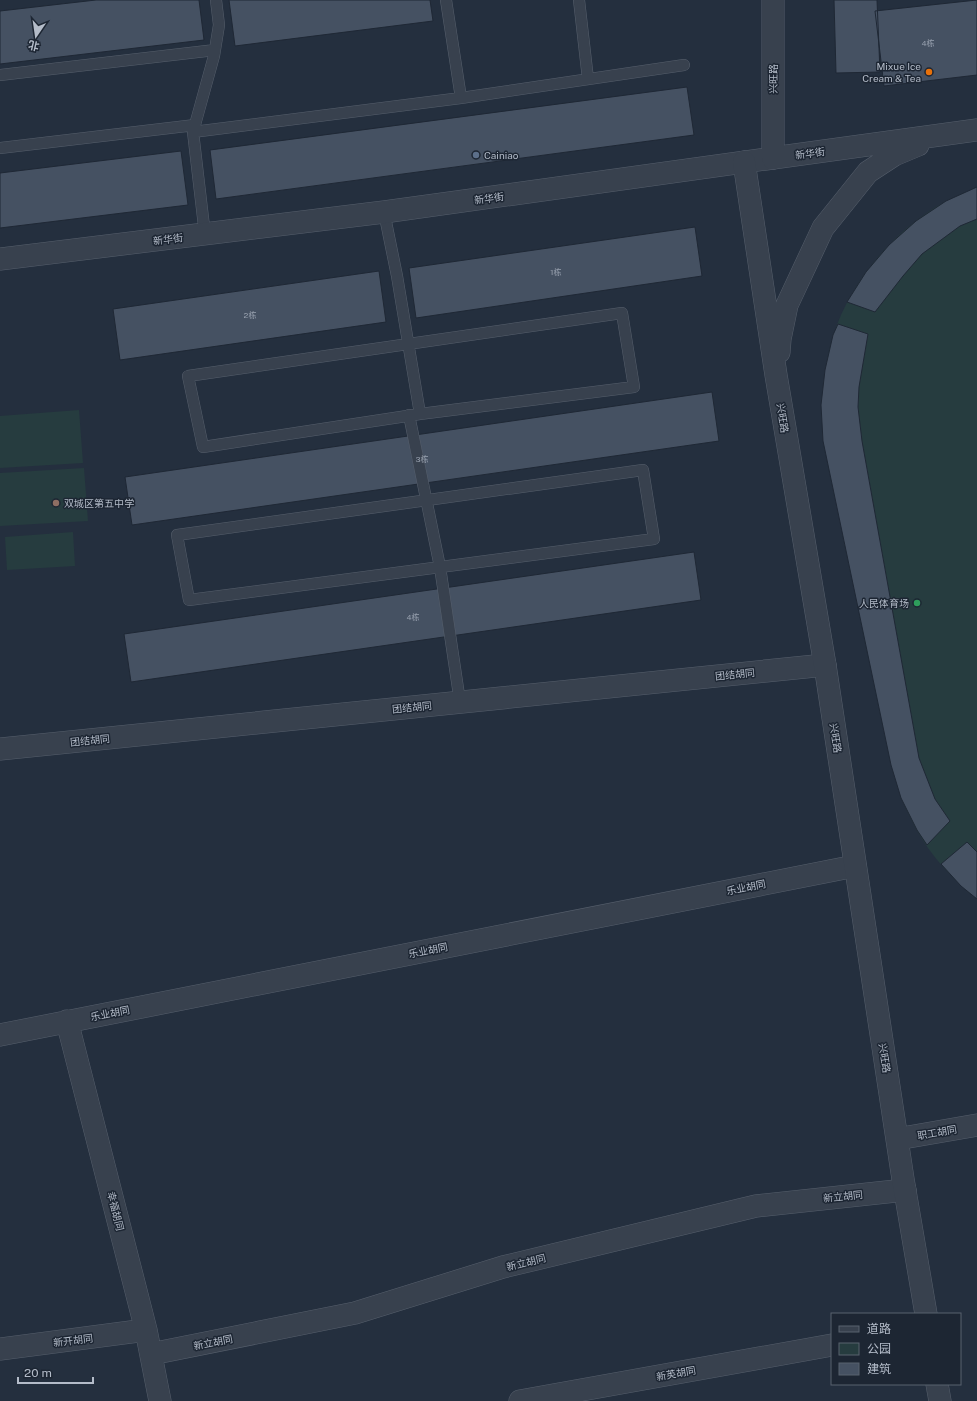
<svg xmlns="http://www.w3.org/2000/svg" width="977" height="1401" viewBox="0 0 977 1401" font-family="'Public Sans','Noto Sans SC',sans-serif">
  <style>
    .green { fill: #263c3f }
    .building { fill: #455162; stroke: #1f2835 }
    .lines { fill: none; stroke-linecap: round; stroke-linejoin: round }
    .service-casing { stroke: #565f6c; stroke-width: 12 }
    .minor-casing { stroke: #565f6c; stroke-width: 23 }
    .tertiary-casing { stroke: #565f6c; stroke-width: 23 }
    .service { stroke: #38414e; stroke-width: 11 }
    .minor { stroke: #38414e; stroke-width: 22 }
    .tertiary { stroke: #38414e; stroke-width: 22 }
    .food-dot { fill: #e8710a; stroke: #1d2633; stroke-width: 1.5 }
    .service-dot { fill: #5c6f8a; stroke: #1d2633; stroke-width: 1.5 }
    .education-dot { fill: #8d6e63; stroke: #1d2633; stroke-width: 1.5 }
    .leisure-dot { fill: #2e9e5b; stroke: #1d2633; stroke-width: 1.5 }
    .labels { text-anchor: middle; stroke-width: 3; stroke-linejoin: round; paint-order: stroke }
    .number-label { font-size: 8px; fill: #98a1af }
    .poi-label { font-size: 10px; fill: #b4bcc9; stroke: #1d2633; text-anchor: end }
    .street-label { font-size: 10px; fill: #b4bcc9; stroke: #1d2633 }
  </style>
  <rect width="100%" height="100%" fill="#242f3e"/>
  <path class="green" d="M977,187V899C953,880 931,856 916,829C911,819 906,809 901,798L821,405C824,382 826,359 833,336C851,280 895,229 946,201C956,196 967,192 977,187Z
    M79,410L83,463L0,468V416Z
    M84,468L88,521L0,526V473Z
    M73,532L75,566L7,570L5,537Z"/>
  <path class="building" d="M96,0H199L204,40L0,64V11Z
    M229,0H430L433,21L235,46Z
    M834,0H877L880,72L836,73Z
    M977,0V75L884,86L875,11Z
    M687,87L694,135L216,199L210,150Z
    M181,151L188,205L0,228V173Z
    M977,187V219L960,226L922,254L903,276L875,312L847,302L866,272L889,245L916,221L946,201Z
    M695,227L702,276L416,318L409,268Z
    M379,271L386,322L120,360L113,309Z
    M838,324L868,334L859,387L858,407L862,441L919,758L935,799L950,821L927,845L917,830L901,798L891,765L823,441L821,405L825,370L833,335Z
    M712,392L719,441L132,525L125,477Z
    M694,552L701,600L131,682L124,634Z
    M967,842L977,852V899L961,886L941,864Z"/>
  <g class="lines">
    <g class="service-casing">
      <path id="service" d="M579,0L588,79
        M0,75L215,50
        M461,98L684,65
        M193,132L461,98L446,0
        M0,148L195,125
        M384,212L397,276L420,414
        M205,235L193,132L214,56L219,25L216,0
        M622,313L634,387L420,414L203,447L188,376Z
        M409,415L440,567L460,702
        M643,470L654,539L189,600L177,535Z"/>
    </g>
    <g class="minor-casing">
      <path id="minor" d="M0,259L384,212L773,158
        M0,749L825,665
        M67,1021L146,1330L160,1401
        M0,1035L855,866
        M0,1349L146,1330
        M151,1354L355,1313L503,1267L756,1206L905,1190
        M520,1401L832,1345"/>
    </g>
    <g class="tertiary-casing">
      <path id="tertiary" d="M773,0V158L977,130
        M744,162L776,375L825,665L903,1179L926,1314
        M779,352L780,339L787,305L823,228L868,172L894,155L918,145
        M897,1139L977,1125
        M937,1384L940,1401"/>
    </g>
    <use href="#service" class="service"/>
    <use href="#minor" class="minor"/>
    <use href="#tertiary" class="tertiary"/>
  </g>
  <circle class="food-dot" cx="929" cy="72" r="4"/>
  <circle class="service-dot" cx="476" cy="155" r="4"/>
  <circle class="education-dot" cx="56" cy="503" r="4"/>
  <circle class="leisure-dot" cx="917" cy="603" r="4"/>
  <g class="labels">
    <g class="number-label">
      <text x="928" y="46">4栋</text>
      <text x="556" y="275">1栋</text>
      <text x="250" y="318">2栋</text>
      <text x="422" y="462">3栋</text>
      <text x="413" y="620">4栋</text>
    </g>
    <g class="poi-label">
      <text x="921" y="70">Mixue Ice<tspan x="921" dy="12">Cream &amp; Tea</tspan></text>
      <text x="484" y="159" text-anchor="start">Cainiao</text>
      <text x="64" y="507" text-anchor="start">双城区第五中学</text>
      <text x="909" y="607">人民体育场</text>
    </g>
    <g class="street-label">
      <text transform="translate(773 79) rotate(-90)" y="4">兴旺路</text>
      <text transform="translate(810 153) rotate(-8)" y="4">新华街</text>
      <text transform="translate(489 198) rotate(-8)" y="4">新华街</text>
      <text transform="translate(168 239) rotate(-7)" y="4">新华街</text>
      <text transform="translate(783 418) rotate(81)" y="4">兴旺路</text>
      <text transform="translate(735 674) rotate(-6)" y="4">团结胡同</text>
      <text transform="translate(412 707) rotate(-6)" y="4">团结胡同</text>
      <text transform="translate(836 738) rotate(81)" y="4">兴旺路</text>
      <text transform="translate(90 740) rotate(-6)" y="4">团结胡同</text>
      <text transform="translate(746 887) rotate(-11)" y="4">乐业胡同</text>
      <text transform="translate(428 950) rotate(-11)" y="4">乐业胡同</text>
      <text transform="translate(110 1013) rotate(-11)" y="4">乐业胡同</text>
      <text transform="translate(885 1058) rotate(81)" y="4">兴旺路</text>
      <text transform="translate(937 1132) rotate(-10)" y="4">职工胡同</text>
      <text transform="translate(843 1196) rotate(-6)" y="4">新立胡同</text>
      <text transform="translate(116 1211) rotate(76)" y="4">幸福胡同</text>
      <text transform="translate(526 1262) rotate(-14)" y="4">新立胡同</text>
      <text transform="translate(73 1340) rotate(-7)" y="4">新开胡同</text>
      <text transform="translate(213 1342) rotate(-11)" y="4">新立胡同</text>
      <text transform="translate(676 1373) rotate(-10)" y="4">新英胡同</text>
    </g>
  </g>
  <rect x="831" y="1313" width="130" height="72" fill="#1d2633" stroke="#59626f"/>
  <rect x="839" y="1326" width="20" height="6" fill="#38414e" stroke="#59626f"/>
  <text x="867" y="1333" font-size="12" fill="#b4bcc9">道路</text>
  <rect x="839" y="1343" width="20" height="12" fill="#263c3f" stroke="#59626f"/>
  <text x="867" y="1353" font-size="12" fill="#b4bcc9">公园</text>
  <rect x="839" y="1363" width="20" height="12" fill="#455162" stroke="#59626f"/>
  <text x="867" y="1373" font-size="12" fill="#b4bcc9">建筑</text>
  <g transform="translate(36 36) rotate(193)" stroke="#1d2633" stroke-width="3" paint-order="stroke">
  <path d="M0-3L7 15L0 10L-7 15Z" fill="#b4bcc9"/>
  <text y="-6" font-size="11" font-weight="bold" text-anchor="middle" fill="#b4bcc9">北</text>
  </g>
  <path d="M18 1377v6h75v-6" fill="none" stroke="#b4bcc9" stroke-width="2"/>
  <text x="24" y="1377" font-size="12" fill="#b4bcc9" stroke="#1d2633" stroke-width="3" paint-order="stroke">20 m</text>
</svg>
